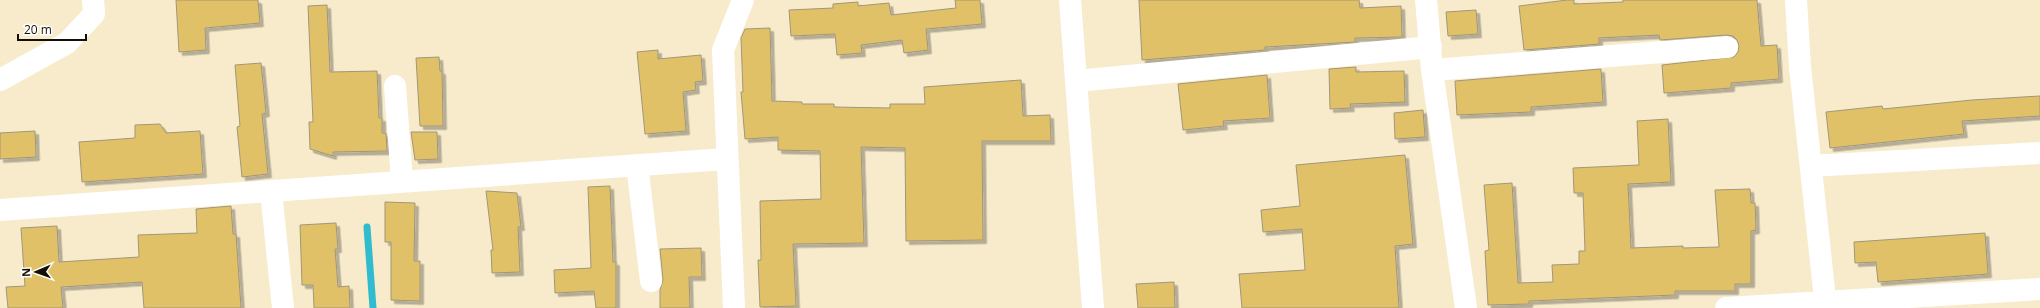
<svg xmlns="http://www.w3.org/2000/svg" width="2040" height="308" viewBox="0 0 2040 308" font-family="'Open Sans',sans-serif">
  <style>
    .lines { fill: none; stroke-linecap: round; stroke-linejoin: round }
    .stream { stroke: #31bbce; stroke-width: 7 }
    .building { fill: #e1c168; stroke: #a19679; filter: url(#shadow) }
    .minor { stroke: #fff; stroke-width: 22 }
  </style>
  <defs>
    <filter id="shadow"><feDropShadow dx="3.5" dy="3.5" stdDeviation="0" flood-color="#0004"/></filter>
  </defs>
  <rect width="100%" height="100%" fill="#f7ebcc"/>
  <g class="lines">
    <path class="stream" d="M367,227L373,308"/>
  </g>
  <path class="building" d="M176,0H258L260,23L205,28L206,50L179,52Z
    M955,0H980L982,24L926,29L928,50L904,53L902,40L861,45L862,53L837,55L835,34L791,36L789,10L833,8V4L858,2V6L889,3L891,15L956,8Z
    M1139,0H1359L1360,8L1401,6L1402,37L1355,38V42L1265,47V50L1142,60Z
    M1567,0H1574V4L1623,2V0H1757L1761,46L1777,45L1779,79L1731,83V88L1664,93L1662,65L1734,57L1738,52L1739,46L1737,40L1733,36L1726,35L1660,40L1659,35L1599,38V44L1524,50L1519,6Z
    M327,5L330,72L377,71L379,118H382V133H386L387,151L333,152V156L310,149L309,122H313L308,6Z
    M1476,10L1478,34L1448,36L1446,12Z
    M770,28L772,101L802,102V104H834V107L890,108V104H925L924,87L1021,80L1023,116L1050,115L1051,141H982L983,240L906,241L905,148L861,147L864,243L793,244L796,306L760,307L758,260H761L760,201L821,199L820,151L778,150V137L745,139L741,92H743L741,38L745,29Z
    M658,50V59L701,55L703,81L695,82L696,90L683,92L686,131L645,134L637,52Z
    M439,57L440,71H442L443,126H420L416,58Z
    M261,63L266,113L262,114L268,174L242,177L237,127L240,126L235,65Z
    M1356,67V72L1404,71L1405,102L1350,104L1351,108L1330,109L1329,69Z
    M1601,69L1603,102L1531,107V112L1457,115L1455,81Z
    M1267,75L1270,118L1223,121L1224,126L1183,130L1178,84Z
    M2040,96V116L1962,121L1964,134L1830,148L1826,112L1882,106L1883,109L1972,100Z
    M1423,110L1425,137L1395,139L1394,113Z
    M1668,119L1671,182L1628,184L1631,248L1683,246V248L1719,247L1715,190L1750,189L1751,203H1755L1756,230L1751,231V284H1735V291H1675V295L1529,301V304L1488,305L1485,251L1489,250L1484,185L1512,183L1518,283L1553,282L1552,265L1579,264V251H1585L1583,193H1574L1573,168L1639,165L1637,121Z
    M160,124L166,133L200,131L203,174L82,182L79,142L135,138V125Z
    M35,131L36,157L0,159V133Z
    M411,132H437L438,159L415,160Z
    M1405,155L1413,244L1395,246L1399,308H1242L1239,274L1305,270L1302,229L1263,232L1261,210L1300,206L1296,165Z
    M610,186L613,262H616V308H596L594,291L555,293L554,270L591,268L588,187Z
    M486,191L517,193L521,227H518L520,272L492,273L491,250H493Z
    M385,202L415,203L414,261H420V301L391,300V242H385Z
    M231,206L233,234H236L241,308H144L142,282L61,287L63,308H8L6,287L25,286L21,228L57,226L59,262L139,257L138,235L197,233L196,209Z
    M336,223L338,249H335L338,287L349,286L350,308H314L313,285H302L300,225Z
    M1985,233L1988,274L1878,282L1876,262L1855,263L1854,242Z
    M701,248L702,277H689L690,308H660V290L663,280L660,249Z
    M1174,282L1175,308H1138L1136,284Z"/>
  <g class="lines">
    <path class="minor" d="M1070,0L1093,308
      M1426,0L1432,70L1466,308
      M1796,0L1800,67L1826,308
      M1432,70L1727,47
      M0,80L67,43L94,14L93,0
      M1076,81L1431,47
      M395,86L402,181
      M637,165L651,281
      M1811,166L2040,153
      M271,191L283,308
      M0,210L726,159
      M734,308L723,50L743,0
      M1726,308L2040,289"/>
  </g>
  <g transform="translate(36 272) rotate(268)" stroke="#ffffff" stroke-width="3" paint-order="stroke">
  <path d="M0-3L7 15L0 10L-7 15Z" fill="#130f05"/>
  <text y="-6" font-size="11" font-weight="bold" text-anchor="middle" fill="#130f05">N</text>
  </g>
  <path d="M18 34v6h68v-6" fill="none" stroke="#130f05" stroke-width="2"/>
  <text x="24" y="34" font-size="12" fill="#130f05" stroke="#ffffff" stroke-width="3" paint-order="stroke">20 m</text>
</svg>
